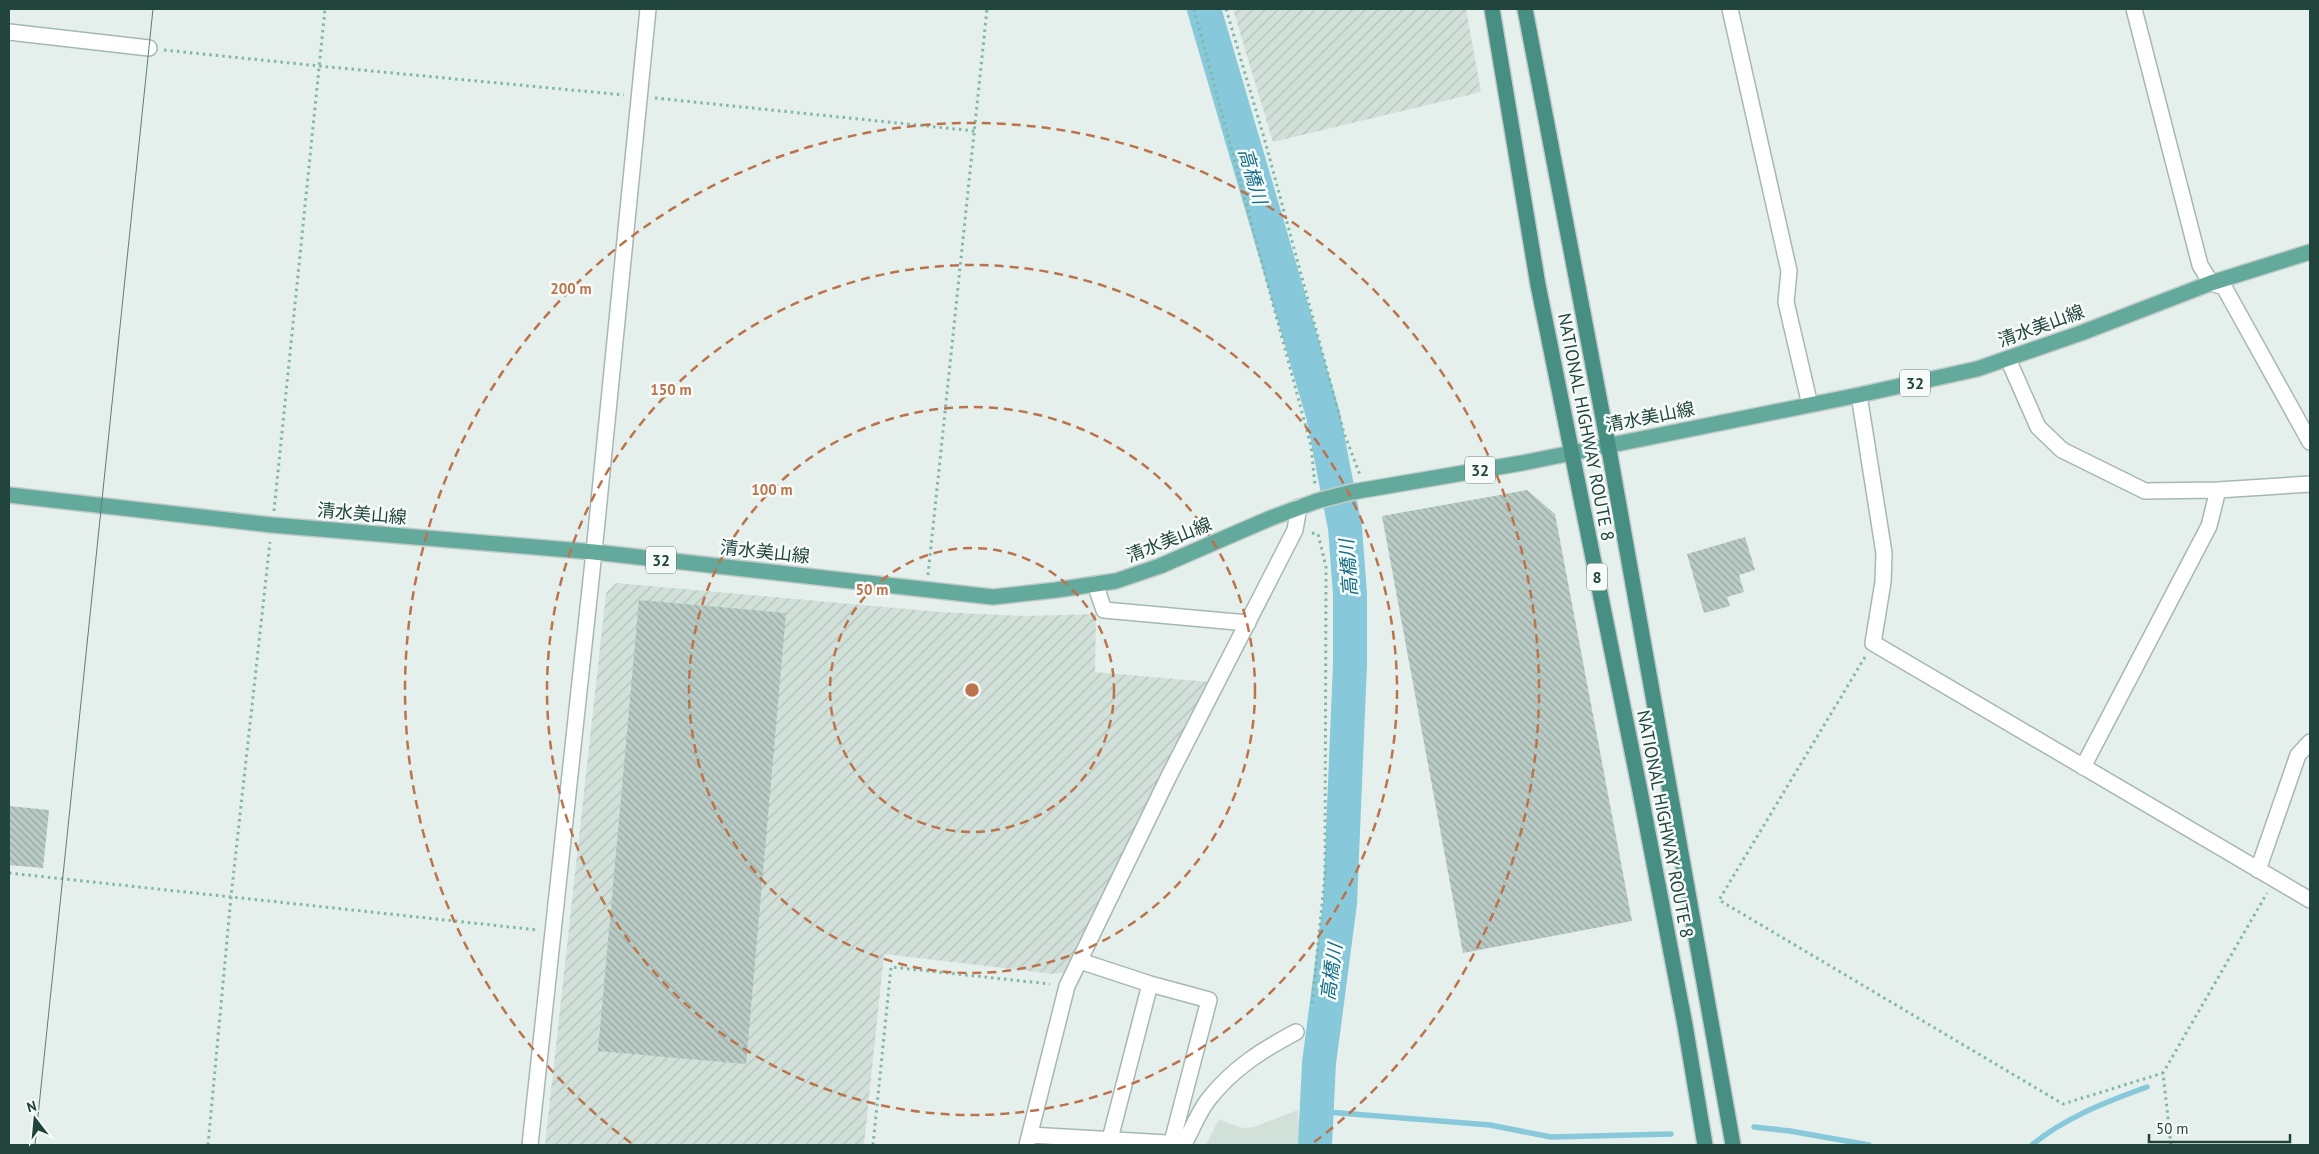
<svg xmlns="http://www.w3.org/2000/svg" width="2319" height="1154" viewBox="0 0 2319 1154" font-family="'PT Sans','Noto Sans JP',sans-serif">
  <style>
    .built { fill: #d2e0da }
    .industrial { fill: url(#industrial-furrows) }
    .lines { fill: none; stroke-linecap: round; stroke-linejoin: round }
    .stream { stroke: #87c9da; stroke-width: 5.5 }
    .river { stroke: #87c9da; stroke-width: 34 }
    .building { fill: url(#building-back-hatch) }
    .minor-casing { stroke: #a6b8b3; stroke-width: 18 }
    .tertiary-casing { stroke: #a6b8b3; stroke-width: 18 }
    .primary-casing { stroke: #c1cbc9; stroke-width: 18 }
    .trunk-casing { stroke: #c1cbc9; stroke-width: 18 }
    .path { stroke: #81b7a9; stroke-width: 3; stroke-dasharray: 2.5 4; stroke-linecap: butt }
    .minor { stroke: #fff; stroke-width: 15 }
    .tertiary { stroke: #fff; stroke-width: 15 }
    .primary { stroke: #64aa9c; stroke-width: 15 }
    .trunk { stroke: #468f82; stroke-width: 15 }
    .tram { stroke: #5c7f78; stroke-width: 1 }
    .ring { fill: none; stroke: #bc734c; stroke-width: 2.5; stroke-dasharray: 9 6 }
    .labels { text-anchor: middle; stroke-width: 5; stroke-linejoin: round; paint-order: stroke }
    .shield { fill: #f6fbf9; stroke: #617b75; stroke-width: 1 }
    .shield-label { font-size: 16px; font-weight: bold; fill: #21443d }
    .street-label { font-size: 18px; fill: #21443d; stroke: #f6fbf9 }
    .water-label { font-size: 19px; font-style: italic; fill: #136e88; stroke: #f6fbf9 }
    .centre { fill: #bc734c; stroke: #f6fbf9; stroke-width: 2.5 }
    .ring-label { font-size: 15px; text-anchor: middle; font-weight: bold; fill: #bc734c; stroke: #f6fbf9; stroke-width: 5; stroke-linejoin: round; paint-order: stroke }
  </style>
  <defs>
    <pattern id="industrial-furrows" width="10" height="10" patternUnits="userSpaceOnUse" patternTransform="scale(1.25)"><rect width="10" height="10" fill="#d2e0da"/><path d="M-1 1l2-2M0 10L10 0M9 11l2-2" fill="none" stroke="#b4c1bc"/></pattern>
    <pattern id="building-back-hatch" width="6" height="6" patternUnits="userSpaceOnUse" patternTransform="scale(1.25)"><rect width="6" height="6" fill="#b9cbc4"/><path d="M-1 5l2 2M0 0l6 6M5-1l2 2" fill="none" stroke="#96a6a0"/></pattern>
  </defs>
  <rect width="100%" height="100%" fill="#e5efeb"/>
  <path class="built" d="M1298,1110L1300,1145H1206L1219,1119L1241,1128L1254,1127Z"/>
  <path class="industrial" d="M1233,9H1466L1481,92L1273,142Z
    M616,583L940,612L1024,616L1096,614L1095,672L1209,682L1065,972L1054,974L884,954L864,1145H545L606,593Z"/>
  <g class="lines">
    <path class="stream" d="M1315,1111L1490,1125L1551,1137L1671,1134
      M1754,1127L1790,1131L1869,1145
      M2032,1145C2064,1118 2108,1101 2147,1087"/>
    <path class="river" d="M1204,9L1323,415L1345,528L1350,594V664L1340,903L1319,1063L1315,1145"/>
  </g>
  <path class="building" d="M1527,490L1555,514L1632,921L1463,953L1382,516Z
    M1745,537L1755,570L1739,575L1744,592L1727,597L1730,606L1704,613L1687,554Z
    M639,600L786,613L746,1064L598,1051Z
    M9,806L49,810L43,868L9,865Z"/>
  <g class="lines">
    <g class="minor-casing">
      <path id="minor" d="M1730,9L1789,271L1786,302L1810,405
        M9,32L149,48
        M2211,283L2224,287L2310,442
        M2008,359L2038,427L2062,450L2145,491L2218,490L2310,484
        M1859,395L1884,553L1883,582L1873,643L2310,900
        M1095,584L1104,610L1248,623
        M2083,767L2209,526L2218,490
        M2258,870L2298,755L2310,742
        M1080,961L1150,984L1209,1000L1172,1142
        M1030,1135L1184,1144C1192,1130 1198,1113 1208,1100C1232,1069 1262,1050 1296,1032
        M1110,1139L1150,984
        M530,1145L594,552
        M1027,1145L1067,986L1169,776L1295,530L1299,507"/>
    </g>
    <g class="tertiary-casing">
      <path id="tertiary" d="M2134,9L2200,265L2211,283
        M594,552L648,9"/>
    </g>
    <g class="primary-casing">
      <path id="primary" d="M9,495L272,525L594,552L993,597L1056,590L1116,581L1160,566L1271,518L1317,501L1352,492L1522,463L1859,395L1977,369L2081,333L2211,283L2310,252"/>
    </g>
    <g class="trunk-casing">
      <path id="trunk" d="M1492,9L1538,285L1640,791L1685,1025L1705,1145
        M1525,9L1608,444L1733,1145"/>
    </g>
    <path class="path" d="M1194,9L1311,446L1315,485
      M1226,9L1265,141L1344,433L1360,475
      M164,50L319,66L624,95
      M655,98L975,131
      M274,511L325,9
      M1312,533L1318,534L1326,567L1325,874L1312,1005
      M928,575L987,9
      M1865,657L1719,900L2063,1104L2163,1073
      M9,873L538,930
      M208,1145L231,897L270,542
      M873,1145L891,967L1050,984
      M2171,1145L2163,1073L2267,893"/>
    <use href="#minor" class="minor"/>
    <use href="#tertiary" class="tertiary"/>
    <use href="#primary" class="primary"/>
    <use href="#trunk" class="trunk"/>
    <path class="tram" d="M35,1145L153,9"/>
  </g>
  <g class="ring">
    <circle cx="972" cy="690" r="142"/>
    <circle cx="972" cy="690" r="283"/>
    <circle cx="972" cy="690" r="425"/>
    <path d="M631 1143A567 567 0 1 1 1313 1143"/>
  </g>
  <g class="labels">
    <g class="shield">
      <rect x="1900" y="369.5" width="30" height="27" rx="4"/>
      <rect x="1465" y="456.5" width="30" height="27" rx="4"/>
      <rect x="646" y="546.5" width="30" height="27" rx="4"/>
      <rect x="1587" y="563.5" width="20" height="27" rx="4"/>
    </g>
    <g class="shield-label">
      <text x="1915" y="389">32</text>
      <text x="1480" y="476">32</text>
      <text x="661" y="566">32</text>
      <text x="1597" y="583">8</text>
    </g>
    <g class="street-label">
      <text transform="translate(2041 326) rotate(-20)" y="6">清水美山線</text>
      <text transform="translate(1650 417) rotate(-11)" y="6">清水美山線</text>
      <text transform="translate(1586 427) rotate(79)" y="6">NATIONAL HIGHWAY ROUTE 8</text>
      <text transform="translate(362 514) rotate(5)" y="6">清水美山線</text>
      <text transform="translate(1169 540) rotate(-22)" y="6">清水美山線</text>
      <text transform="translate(765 552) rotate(6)" y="6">清水美山線</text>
      <text transform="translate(1665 824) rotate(79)" y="6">NATIONAL HIGHWAY ROUTE 8</text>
    </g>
    <g class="water-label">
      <text transform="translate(1253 176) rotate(74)" y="7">高橋川</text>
      <text transform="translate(1348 568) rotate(-94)" y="7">高橋川</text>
      <text transform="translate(1331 972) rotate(-82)" y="7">高橋川</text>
    </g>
  </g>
  <circle cx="972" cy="690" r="8" class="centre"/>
  <g class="ring-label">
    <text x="571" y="294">200 m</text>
    <text x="671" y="395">150 m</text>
    <text x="772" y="495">100 m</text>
    <text x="872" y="595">50 m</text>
  </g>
  <rect width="2319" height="1154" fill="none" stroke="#21443d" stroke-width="20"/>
  <g transform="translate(35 1119) rotate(344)" stroke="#f6fbf9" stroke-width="4" paint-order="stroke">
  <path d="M0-4L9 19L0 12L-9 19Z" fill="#21443d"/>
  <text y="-8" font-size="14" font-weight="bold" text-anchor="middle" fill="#21443d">N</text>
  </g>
  <path d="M2149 1134v8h141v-8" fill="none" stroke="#21443d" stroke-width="2.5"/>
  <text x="2156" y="1134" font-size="15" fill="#21443d" stroke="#f6fbf9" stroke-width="4" paint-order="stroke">50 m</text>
</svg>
